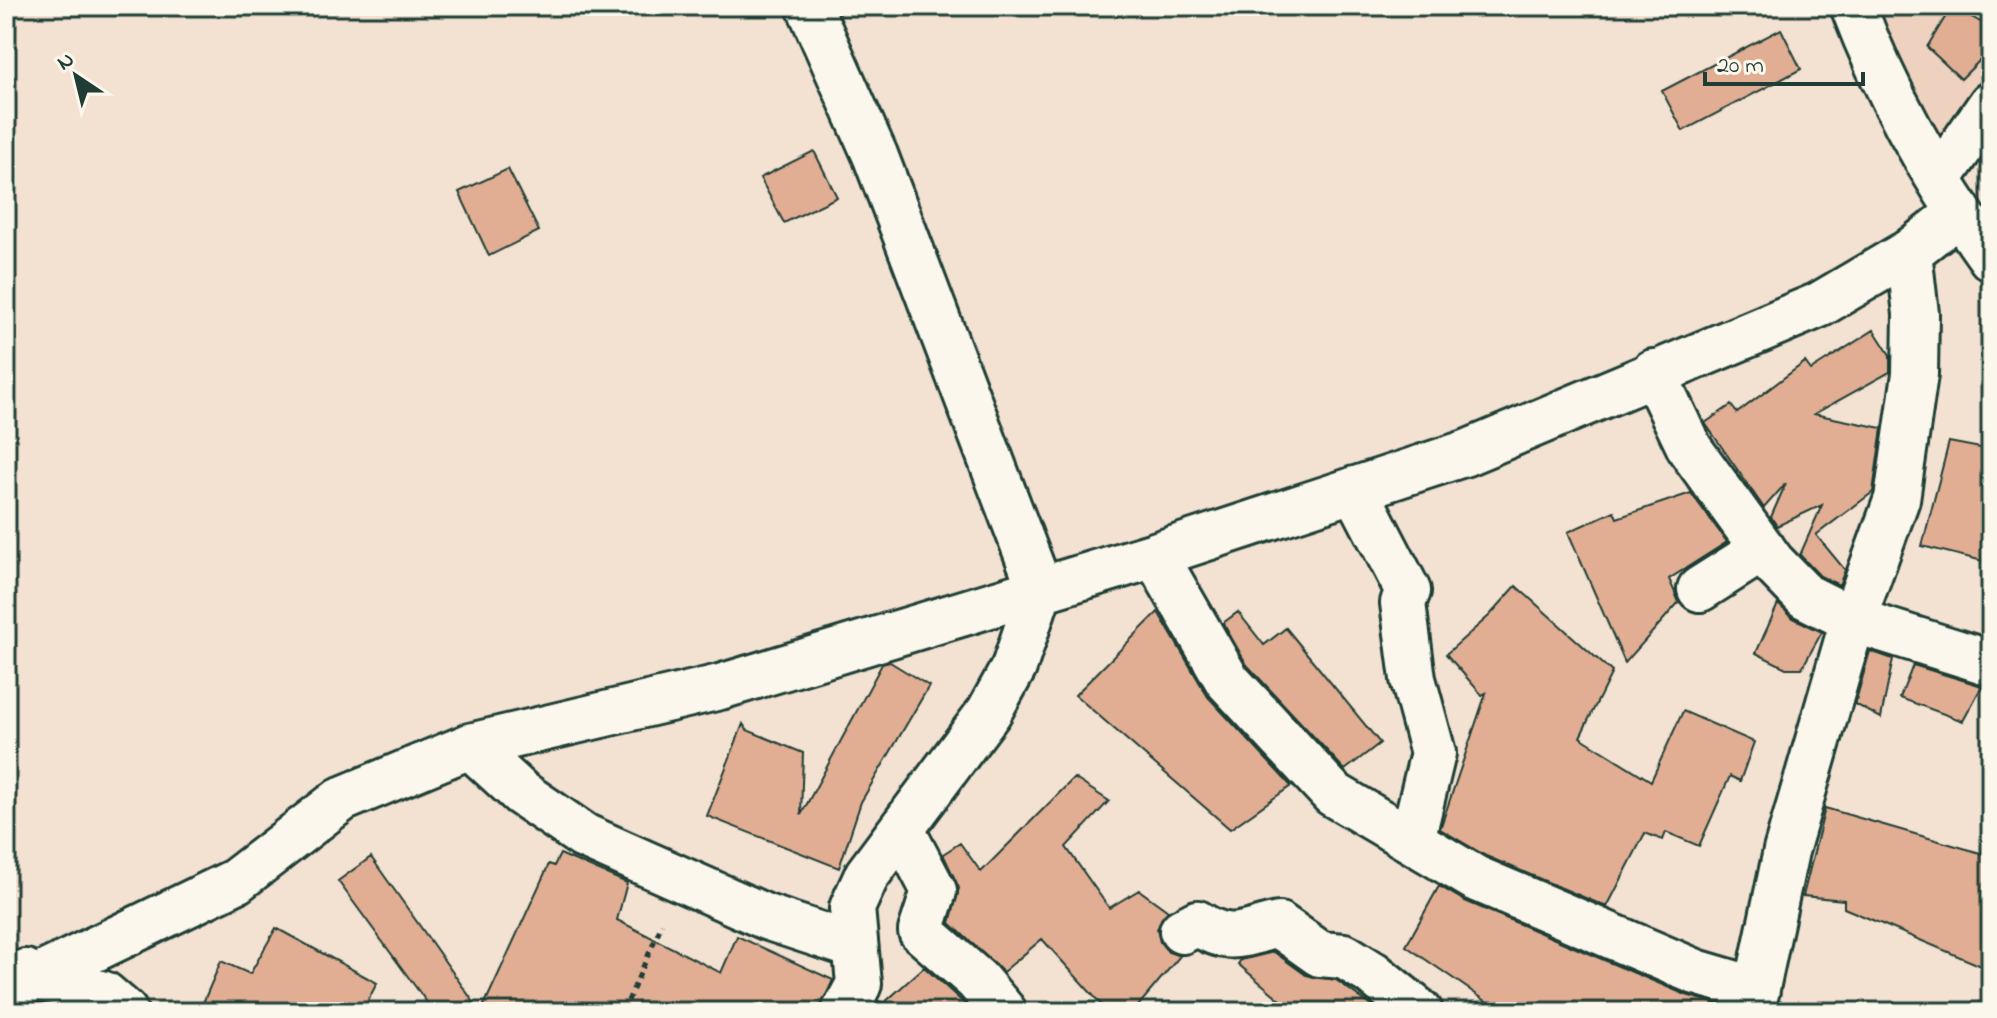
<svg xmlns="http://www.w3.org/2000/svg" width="1997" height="1018" viewBox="0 0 1997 1018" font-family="'Indie Flower',sans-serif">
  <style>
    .built { fill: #eed2bf }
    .building { fill: #e1ae94; stroke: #1f3d34; stroke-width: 2 }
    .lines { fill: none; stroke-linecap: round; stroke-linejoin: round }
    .minor-casing { stroke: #1f3d34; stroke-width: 50 }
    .path { stroke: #1f3d34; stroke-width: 5; stroke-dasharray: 6 6; stroke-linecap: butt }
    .minor { stroke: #fbf7ec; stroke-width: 44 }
  </style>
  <rect width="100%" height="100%" fill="#f3e1d2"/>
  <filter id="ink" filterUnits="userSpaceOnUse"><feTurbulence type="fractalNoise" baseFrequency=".0125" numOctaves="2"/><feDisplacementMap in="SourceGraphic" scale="16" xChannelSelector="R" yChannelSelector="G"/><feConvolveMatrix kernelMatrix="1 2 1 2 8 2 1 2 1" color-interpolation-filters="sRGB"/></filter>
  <g filter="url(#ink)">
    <path class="built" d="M1872,6H1991V137L1953,195Z"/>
    <path class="building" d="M1952,6L1991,28V49L1961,79L1927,47Z
      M1781,29L1801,69L1683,131L1662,91Z
      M814,151L837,197L784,223L760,178Z
      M508,169L539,231L489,256L459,192Z
      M1874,330L1890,355V372L1814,414L1882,428L1873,492L1816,535L1845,570L1839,585L1820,576L1800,555L1822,505L1777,526L1771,517L1786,483L1764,508L1705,423L1731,405L1737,413L1805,362L1811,370Z
      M1949,442L1991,450V563L1922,546Z
      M1691,493L1727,542L1669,579L1679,602L1625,663L1568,532L1614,511L1617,518Z
      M1516,586L1612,672L1580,737L1651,781L1683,711L1754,742L1740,781L1730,776L1699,846L1666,832L1663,840L1645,833L1607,907L1486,856L1440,829L1486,693L1482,695L1446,654L1489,616Z
      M1778,604L1793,618L1822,632L1802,668H1786L1756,653Z
      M1158,612L1208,697L1291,786L1230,829L1075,695Z
      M1238,612L1264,645L1286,628L1380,743L1345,770L1247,665L1223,623Z
      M1870,651L1893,659L1881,718L1855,704Z
      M890,662L929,686L861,802L839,868L707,816L743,724L747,730L803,753L801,815L882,664Z
      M1913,665L1982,686L1963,721L1900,698Z
      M1074,778L1109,801L1066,847L1109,908L1139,890L1168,911L1157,929L1160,942L1168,952L1180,956L1133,1012H1108L1042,939L1003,972L950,923L959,888L943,854L960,843L981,872Z
      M1825,808L1991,856V970L1844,908V900L1803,896Z
      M560,854L627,883L617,920L721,973L737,936L833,980L819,1012H481L549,864L554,866Z
      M371,857L475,1004L463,1012H434L338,881Z
      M1439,886L1465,901L1686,995L1728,1007V1012H1502L1406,946Z
      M276,928L377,983L362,1012H199L221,961L250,974Z
      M1274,952L1306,975L1336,980L1380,1012H1295L1238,964L1241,960Z
      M924,967L966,1005L958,1012H872L878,1001L884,1003Z"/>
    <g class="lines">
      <g class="minor-casing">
        <path id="minor" d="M809,6L875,155L1040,589L1014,667L989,712L867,875L852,908L859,984L844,1012
          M1853,6C1886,94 1936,182 1991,258
          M1939,179L1991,104
          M1653,372L1690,449L1772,562L1805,596L1853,620L1991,663
          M1355,489L1408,591L1403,603L1413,679L1433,753L1412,840
          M1155,555L1227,680L1333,794L1475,878L1696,972L1757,990
          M1700,589L1763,549
          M470,746L521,793L584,836L766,917L854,946
          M902,830L934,891L921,931L977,980L1004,1012
          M1182,931L1197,923C1231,945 1243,933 1279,925L1320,954L1344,956L1373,974L1420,1012
          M25,972L33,977L104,994L125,1012
          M6,992L236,881L342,799L470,746L720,687L1155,555L1466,453L1819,305L1909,252L1959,213
          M1752,1012L1786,851L1853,620L1897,499L1915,374L1916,314L1909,252"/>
      </g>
      <path class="path" d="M623,1012L662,924"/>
      <use href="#minor" class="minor"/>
    </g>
  </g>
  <rect width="1997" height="1018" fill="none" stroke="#fbf7ec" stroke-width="32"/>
  <rect x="16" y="16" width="1965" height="986" fill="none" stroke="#1f3d34" stroke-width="3" filter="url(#ink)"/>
  <g transform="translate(76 76) rotate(325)" stroke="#fbf7ec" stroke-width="6" paint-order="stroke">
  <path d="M0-6L14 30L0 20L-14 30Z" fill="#1f3d34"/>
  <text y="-12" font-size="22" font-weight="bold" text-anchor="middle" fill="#1f3d34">N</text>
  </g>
  <path d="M1705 72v12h158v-12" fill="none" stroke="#1f3d34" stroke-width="4"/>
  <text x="1717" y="72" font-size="24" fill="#1f3d34" stroke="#fbf7ec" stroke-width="6" paint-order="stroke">20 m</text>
</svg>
